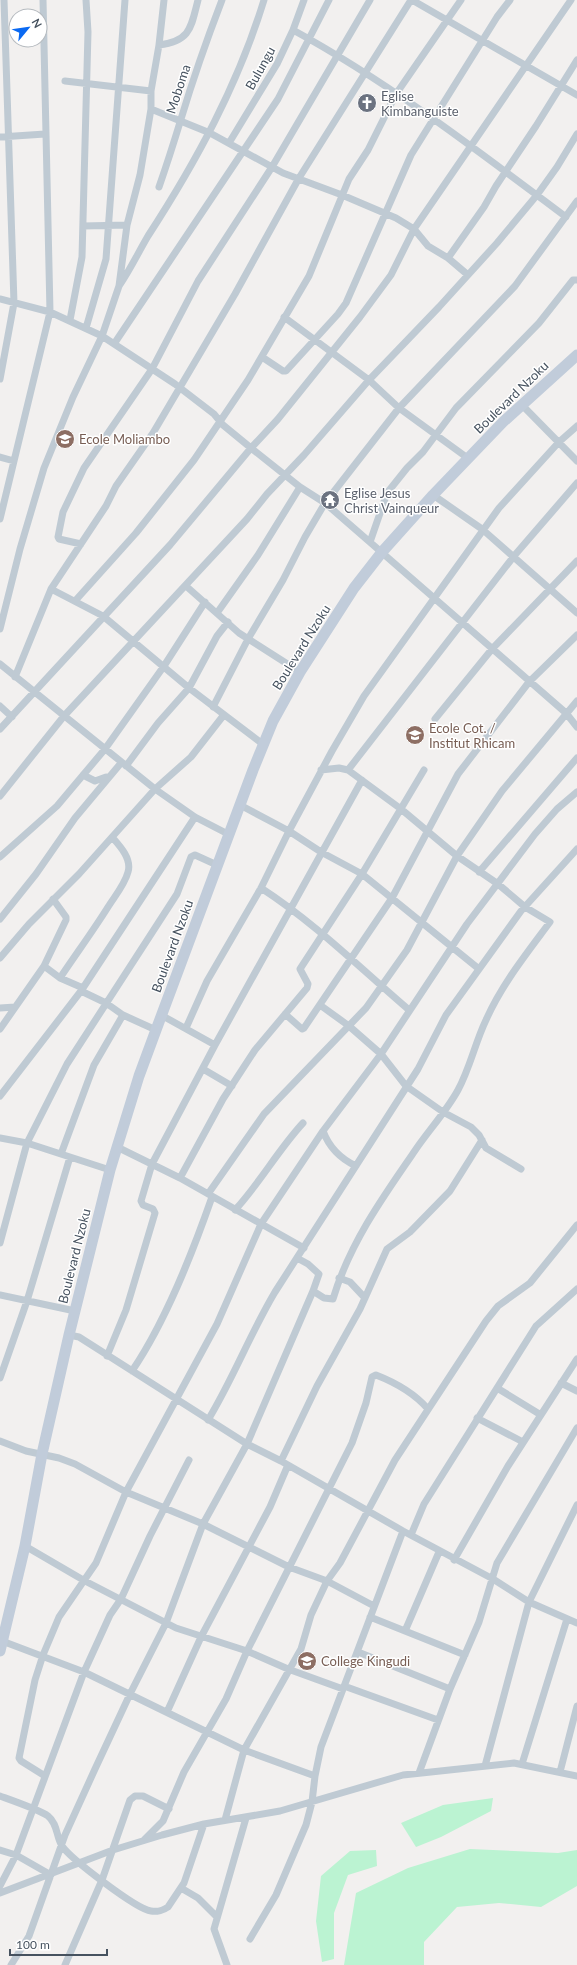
<svg xmlns="http://www.w3.org/2000/svg" width="577" height="1965" viewBox="0 0 577 1965" font-family="Lato,sans-serif">
  <style>
    .green { fill: #bbf3d2 }
    .lines { fill: none; stroke-linecap: round; stroke-linejoin: round }
    .street { stroke: #bfcad3; stroke-width: 7 }
    .secondary { stroke: #c1ccda; stroke-width: 11 }
    .labels { text-anchor: middle; stroke-width: 3; stroke-linejoin: round; paint-order: stroke }
    .street-label { font-size: 13px; fill: #46525f; stroke: #fff }
    .worship-label { font-size: 13px; fill: #5b616d; stroke: #fff; text-anchor: start }
    .education-label { font-size: 13px; fill: #785e54; stroke: #fff; text-anchor: start }
  </style>
  <rect width="100%" height="100%" fill="#f2f0ef"/>
  <path class="green" d="M493,1798L491,1811L441,1837L416,1847L401,1823L443,1805Z
    M470,1849L558,1853L577,1850V1886L541,1907L499,1903L457,1907L424,1942V1965H344L356,1893L408,1868Z
    M376,1850L377,1866L348,1875L334,1913V1959L322,1962L316,1921L321,1876L350,1851Z"/>
  <g class="lines">
    <path class="street" d="M412,0L577,95
      M293,30C390,83 478,151 566,217
      M159,45C191,41 191,27 198,0
      M65,81L151,91
      M151,109L210,133L283,173L342,195L396,218L414,229L428,246L448,258L468,275
      M0,137L45,134
      M229,143L277,64L293,30L304,0
      M159,187C167,164 174,142 181,119C193,79 207,39 222,0
      M83,226L127,225
      M448,258L484,207L496,186L536,126L577,60
      M119,286C130,270 138,253 148,236C196,162 238,85 264,0
      M0,299L50,312L102,336L175,384L214,414L223,425L251,448L300,487L325,503L566,713L577,727
      M284,317L369,380L399,408L469,459
      M70,320L82,257L88,32L86,0
      M86,328L106,259L125,0
      M114,344L278,99L329,0
      M262,357L283,371H286L338,314L346,303L411,155L497,17L510,0
      M0,379L14,303L4,0
      M521,404L577,461
      M0,457L14,461
      M433,495L482,529L577,613
      M0,519L50,312L43,0
      M370,542L387,493L407,468L423,452L456,408L539,323L573,280H577
      M81,544L59,539L58,537L63,512L84,468L152,369L198,281L272,167L370,0
      M186,586L239,633L300,672
      M51,589L103,616L189,688L264,745
      M75,601L136,533L194,460L248,380L309,276L349,179L368,150L396,94L461,0
      M217,613L258,555L300,487
      M0,629L20,549L44,468L73,397L102,336L119,286L127,225L140,175L151,109V91L159,45L164,0
      M0,664L155,789L195,817L228,834
      M15,677L51,589L106,506L116,486L153,433L235,294L299,178L411,0
      M0,706L12,717
      M213,707L248,639L283,580L305,537L325,503L399,408L515,286L577,201
      M435,719L492,649L577,561
      M0,729L170,545L251,448L278,419L360,317L391,275L414,229L571,0
      M126,766L158,723L189,688L217,636L228,622
      M348,770L514,556L577,483
      M83,775L95,781L106,777
      M0,796L64,716L247,519L267,494L304,455L369,380L439,307L497,243L537,195L557,167L577,134
      M240,805L289,831L321,852L362,874L479,969
      M0,857L57,806L105,749L164,666L205,602
      M479,872L577,758
      M261,888C315,923 361,969 409,1010
      M0,919L36,874L75,818L121,763
      M0,958L29,924L79,874L155,789L191,757L223,716
      M44,966L60,978L83,988
      M60,978C76,954 93,931 108,907C115,896 125,884 128,872C132,859 120,846 112,837
      M81,991L106,1003L123,1015L156,1030
      M320,1005L349,1026L381,1054L406,1086L443,1112L471,1127L479,1135L486,1148L521,1169
      M0,1008L15,1007
      M285,1014L302,1029L304,1028L392,898L458,774L529,682L577,635
      M161,1015L215,1045
      M186,1028L207,981L261,888L289,831L332,751L364,696L499,508L559,442L577,426
      M0,1029L44,966L66,920V917L53,899
      M203,1069L232,1086
      M0,1096L81,991L195,817
      M323,1131C329,1147 341,1159 356,1166
      M0,1138L27,1143L110,1170
      M117,1147L180,1178L304,1248
      M61,1154L94,1065L123,1015
      M180,1178L223,1099L255,1050L307,988L308,984L300,969L362,874L424,770
      M208,1194L264,1114L366,1008L407,950L457,856L502,791L577,701
      M235,1210C260,1183 278,1150 303,1123
      M0,1243L27,1143L67,1064L177,894L191,857L195,855L217,865
      M339,1278L350,1282L365,1298
      M313,1291L324,1298L333,1299C349,1245 382,1198 414,1152C428,1131 446,1112 458,1090C470,1068 475,1043 486,1020C502,984 527,953 550,922L525,907L498,884L457,856L401,809L348,770L339,768L321,770
      M0,1295L75,1311
      M69,1335L79,1337L247,1444L281,1461L403,1531L493,1579L529,1602L577,1623
      M107,1356L126,1310L155,1213L153,1209L143,1205L141,1201L152,1164L215,1045L362,780
      M132,1371C166,1321 192,1254 212,1197
      M0,1378L27,1301L70,1157
      M561,1383L577,1391
      M497,1388L541,1415
      M477,1418L523,1442
      M208,1420C233,1379 250,1334 275,1292L418,1069L446,1015L521,911L577,849
      M0,1441L26,1451L59,1458L75,1464L126,1492L203,1524L289,1567L327,1581L374,1606
      M281,1461L317,1386L360,1309L387,1249L410,1232L450,1191L482,1140
      M411,1535L424,1504L536,1326L577,1289
      M25,1546L85,1581L176,1628L247,1651L288,1669L343,1689
      M454,1560L508,1466L577,1359
      M370,1617L465,1655
      M405,1631L439,1552
      M2,1641L84,1672L244,1750L315,1776
      M358,1652L450,1689
      M344,1686L438,1720
      M167,1712L201,1637L270,1507L288,1465
      M522,1764L567,1619
      M485,1766L529,1602L577,1505
      M560,1772L577,1706
      M419,1773L450,1689L479,1622L497,1563L577,1428
      M45,1776L21,1761L19,1758L35,1680L43,1655L59,1617L96,1563L126,1492L217,1324L261,1224L323,1131L381,1054L467,924L535,834L557,809L577,792
      M0,1796C11,1800 40,1810 48,1816C58,1824 56,1837 62,1846C71,1859 136,1909 151,1911C157,1912 164,1910 168,1907L184,1883L204,1824
      M225,1820L244,1750L301,1649L311,1615L327,1581L340,1563L395,1460L486,1321L498,1306L530,1283L577,1225
      M144,1840L163,1821L184,1772L226,1699L247,1651L352,1443L366,1403L372,1377L376,1375C394,1382 415,1394 428,1409
      M0,1850L16,1855L51,1875
      M0,1886L16,1855L84,1672L110,1615L121,1599L150,1536L189,1460
      M181,1888L198,1898L217,1917
      M0,1893L113,1850L162,1835L204,1824L280,1811L403,1775L514,1763L577,1776
      M250,1939L276,1895L306,1825L312,1802L315,1776L321,1747L403,1531
      M11,1965L29,1936L65,1835L95,1769L130,1694L166,1623L203,1524L247,1444L313,1291L319,1274L308,1264L297,1258
      M65,1965L102,1880L130,1800L135,1796H143L169,1809
      M227,1965L214,1929L246,1818"/>
    <path class="secondary" d="M0,1651L25,1546L42,1454L69,1335L110,1170L139,1076L156,1030L253,770L273,721L300,672L354,588L382,552L433,495L503,422L577,355"/>
  </g>
  <defs>
    <g id="church-disc" transform="scale(1)"><circle r="9.5" fill="#6b7280" stroke="#fff"/><path d="M-1.2-6h2.4v3.5h3.3v2.4h-3.3V6h-2.4V-.1h-3.3v-2.4h3.3Z" fill="#fff"/></g>
    <g id="school-disc" transform="scale(1)"><circle r="9.5" fill="#8d6e63" stroke="#fff"/><path d="M0-5L7-2L0 1L-7-2ZM-4 1L0 2.5L4 1V4Q0 6-4 4Z" fill="#fff"/></g>
    <g id="temple-disc" transform="scale(1)"><circle r="9.5" fill="#6b7280" stroke="#fff"/><path d="M0-6L5-2H3V0L6.5 2.5H4V6H1.5V3h-3V6H-4V2.5H-6.5L-3 0V-2H-5Z" fill="#fff"/></g>
  </defs>
  <g fill-rule="evenodd">
    <use href="#church-disc" x="367" y="103"/>
    <use href="#school-disc" x="65" y="439"/>
    <use href="#temple-disc" x="330" y="500"/>
    <use href="#school-disc" x="415" y="735"/>
    <use href="#school-disc" x="307" y="1661"/>
  </g>
  <g class="labels">
    <g class="street-label">
      <text transform="translate(260 68) rotate(-61)" y="5">Bulungu</text>
      <text transform="translate(178 89) rotate(-72)" y="5">Moboma</text>
      <text transform="translate(511 397) rotate(-44)" y="5">Boulevard Nzoku</text>
      <text transform="translate(301 647) rotate(-58)" y="5">Boulevard Nzoku</text>
      <text transform="translate(172 946) rotate(-70)" y="5">Boulevard Nzoku</text>
      <text transform="translate(74 1256) rotate(-76)" y="5">Boulevard Nzoku</text>
    </g>
    <g class="worship-label">
      <text x="381" y="101">Eglise<tspan x="381" dy="15">Kimbanguiste</tspan></text>
      <text x="344" y="498">Eglise Jesus<tspan x="344" dy="15">Christ Vainqueur</tspan></text>
    </g>
    <g class="education-label">
      <text x="79" y="444">Ecole Moliambo</text>
      <text x="429" y="733">Ecole Cot. /<tspan x="429" dy="15">Institut Rhicam</tspan></text>
      <text x="321" y="1666">College Kingudi</text>
    </g>
  </g>
  <g transform="translate(28 28) rotate(61)"><circle r="19" fill="#ffffff" stroke="#b5babf"/>
  <path d="M0-3L7 15L0 10L-7 15Z" fill="#0a69f2"/>
  <text y="-6" font-size="11" font-weight="bold" text-anchor="middle" fill="#46525f">N</text>
  </g>
  <path d="M10 1949v6h97v-6" fill="none" stroke="#46525f" stroke-width="2"/>
  <text x="16" y="1949" font-size="12" fill="#46525f" stroke="#ffffff" stroke-width="3" paint-order="stroke">100 m</text>
</svg>
